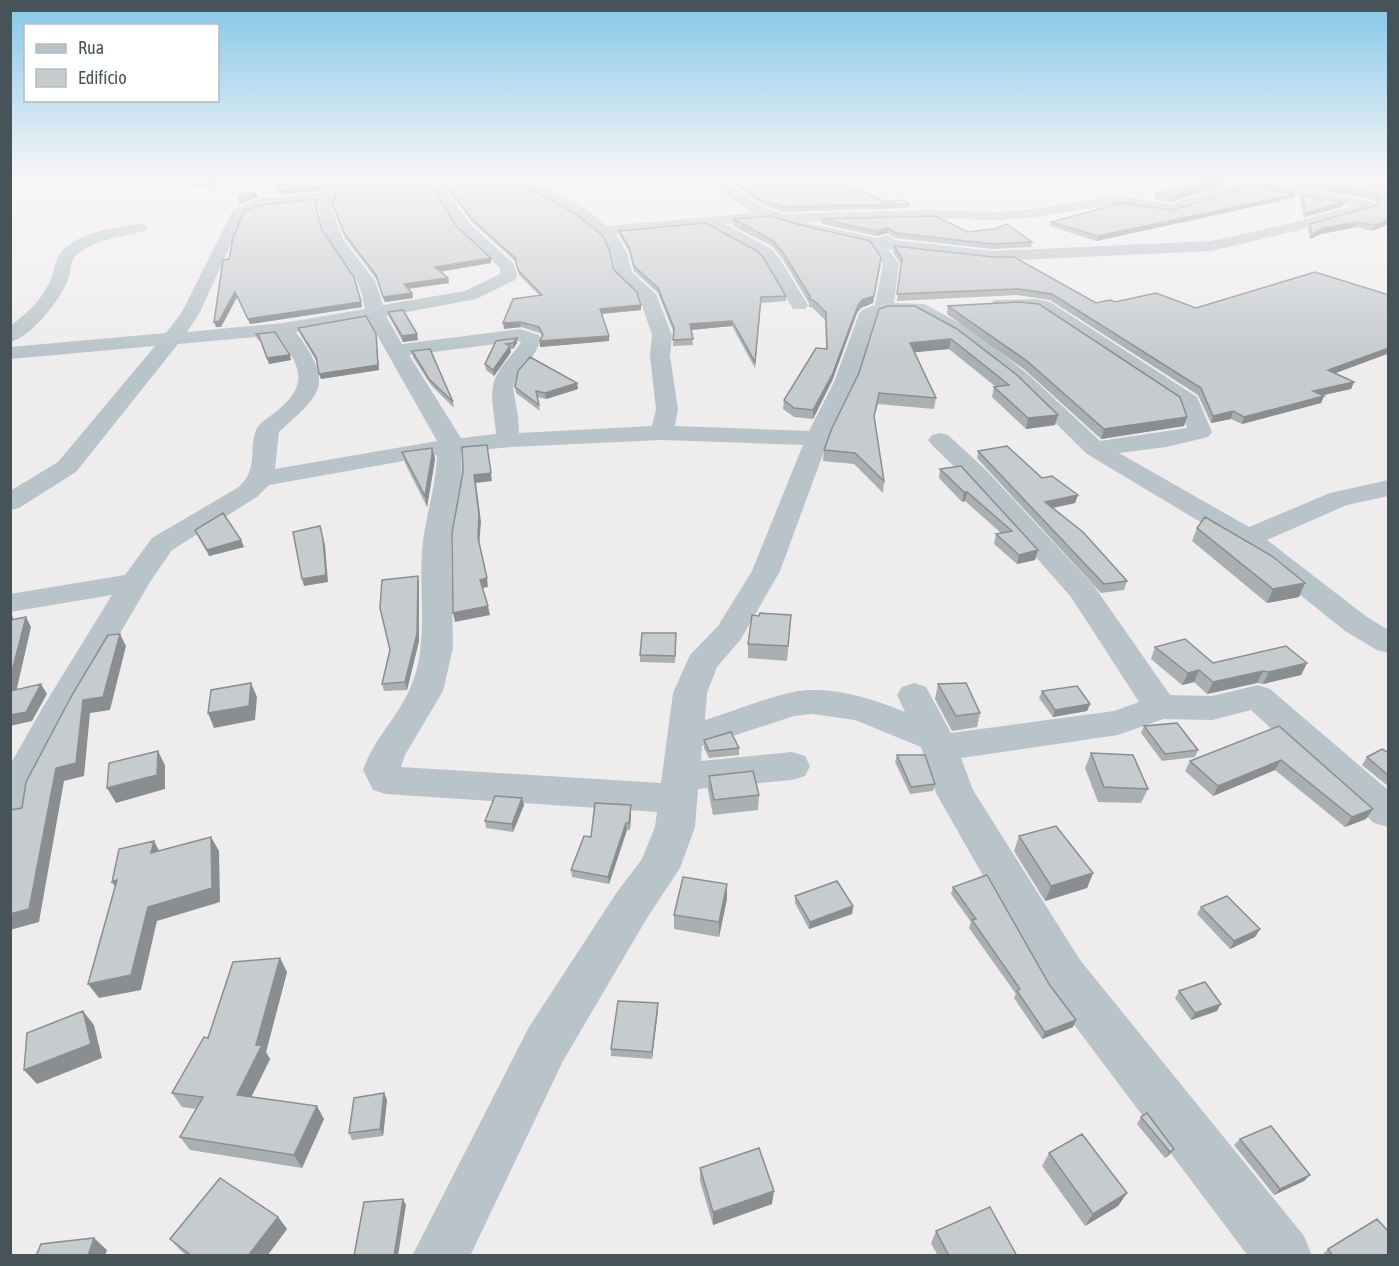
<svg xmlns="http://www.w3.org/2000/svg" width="1399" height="1266" viewBox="0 0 1399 1266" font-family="'Asap Condensed',sans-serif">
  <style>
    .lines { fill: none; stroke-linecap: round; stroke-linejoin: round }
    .minor { fill: #b8c4c9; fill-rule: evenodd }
    .wall { fill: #aaafb1 }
    .shaded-wall { fill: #8b8e90 }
    .building { fill: #c6cbce; stroke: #8b8e90; stroke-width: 1.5 }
  </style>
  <rect width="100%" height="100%" fill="#efeced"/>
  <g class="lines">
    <path class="minor" d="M326,179H338L332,210L343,239L375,281L383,305L465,291L500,274V268L460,230L426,179H438L470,224L514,264L517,276L515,280L476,299L386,316L402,344L520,329L539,335L542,339L532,358L517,376L513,388L518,416L519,433L652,426L656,409L650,356L652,335L639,296L616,274L611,253L604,238L575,214L515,182L514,179H529L585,208L607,226L753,213L733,200L709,179H722L760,206L782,214L926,210L999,212L1035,209L1115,196L1170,204L1233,184L1232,182L1236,179H1267L1263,182L1374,202L1376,205L1374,208L1300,230L1211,251L992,261L888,249L899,264L894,303L924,304L971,329L1030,376L1100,441L1187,428L1179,405L1038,310L994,308L991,304L994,300L1036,299L1050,302L1197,397L1212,432L1208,437L1166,447L1119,453L1249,527L1330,493L1388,480V496L1347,505L1267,540L1367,617L1388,630V653L1377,650L1345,631L1237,544L1087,454L1016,384L957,337L914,313H886L876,317L856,382L829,438L780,571L741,639L717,667L707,693L705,720C732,712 765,698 793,692C831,685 870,698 905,712L897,695L902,687L914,683L926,687L951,733L1114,711L1139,702L1071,597L968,480L932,445L928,440L932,435L940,433L948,435L986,470L1094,586L1170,695L1212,696L1258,685L1270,689L1388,790V827L1374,823L1251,710L1212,720L1163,719L1118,735L961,758L973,790L1080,960L1304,1236L1312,1256H1248L1048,990L936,793L921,747L855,720L812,714L794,716L702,746L701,761L792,752L805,756L810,766L805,776L792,780L698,789L695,827L680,868L647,918L563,1061L470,1256H412L529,1027L617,892L642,859L655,827L657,812L386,794L373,790L363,770C373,740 396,719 409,691C431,644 417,590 423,541C427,512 436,485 437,455L269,485L257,497L172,550L150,582L77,707L24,811L10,816V765L43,707L112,595L10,612V594L125,575L152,538L239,487C259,467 248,452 256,430C259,423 268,418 273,414C309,386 303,370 278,335L178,344L76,472L19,508L10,510V491L58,462L155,346L10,359V347L166,333L182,312L233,210L258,199L322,193ZM1248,188L1352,206L1292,223L1211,241L992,251L894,240L892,237L887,235L876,238L804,222L926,218L999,220L1035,217L1115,204L1171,212ZM320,201C313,232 345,256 357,281C361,289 363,300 365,309L283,323L187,332L200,312L244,215L261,207ZM770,220L797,229L871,246L883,264L875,305L862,310L859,314L834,382L809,431L675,426L678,409L670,356L672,335L656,294L632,272L627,253L616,234L706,226L758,254L765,261L793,309H805L808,305L780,259L770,248L725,224ZM368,319L437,441L275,469L279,432C323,393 334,384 296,332ZM519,341L521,342C514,354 504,361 498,373C487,390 495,415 496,434L461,438L409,355ZM662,440L803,445L752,571L718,626L690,655L673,693L661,783L401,767L405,755L443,691L453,648L451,541L462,480L461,452L510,447Z
      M140,224L145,225L147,228L145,231C123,237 98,238 79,253C69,260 72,271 67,282C59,301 31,337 10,342V326C26,314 42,300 50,281C55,271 54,260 62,251C80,232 115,227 140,224Z"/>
  </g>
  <path class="wall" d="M439,178H513V180L614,270L641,310L602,314L609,341L540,347L542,337L540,333L521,327L504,329L539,295L519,275L516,262L472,222Z
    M725,178H828L886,202L910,204L909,208L782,212L761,204Z
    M1192,178H1234L1230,183L1170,202L1154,199L1155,194L1200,184L1191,182Z
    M1268,178H1385L1389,179V224L1372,231L1357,227L1321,234L1310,239L1308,230L1310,224L1377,205L1378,203L1374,200L1268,181Z
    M1302,195L1342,207L1304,217L1300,199Z
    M1294,198L1096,241L1050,226L1051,222Z
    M318,204L317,212L322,230L362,307L250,324L237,297L221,327H216L229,259Z
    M333,206L457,227L491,263L440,272L448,278L449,283L408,289L412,293L413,298L385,302L377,280L345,238Z
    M733,219L881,264L873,303L861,308L857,313L832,381L813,419L794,417L783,409L784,400L826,348L825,320L812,307H809V303L782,258L772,246L733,226Z
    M822,219L968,232L1032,242L1031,247L992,249L895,238L888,233L876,236L822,224Z
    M619,231L786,296V301L761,303L755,368L732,326L691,330L693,345L673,346L674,333L658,293L634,271L629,252L620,236Z
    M894,246L1096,303L1115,302L1196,308L1389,295V355L1387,354L1335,373L1354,382L1351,389L1323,395L1324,396L1321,403L1242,424L1231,419L1211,423L1198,395L1050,300L1017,295L897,301L901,264L893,252Z
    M948,306L1187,417L1184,426L1101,439L1025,370L947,314Z
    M388,312L418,340L403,342L390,318Z
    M298,328L376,334L379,370L321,379L317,362L300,334Z
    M957,329L1055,425L1026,429L992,397L994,387H996L949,349L914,352L936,398L934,409L878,404L874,418L884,481L883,493L854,464L823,461L824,450L859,373Z
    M256,334L291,360L269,364L261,342L257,339Z
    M496,341L517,343L513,349H511V352L494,376L486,370L485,364Z
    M412,351L453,402L454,408L431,385L413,357Z
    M577,383L578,389L546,399L537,397L540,411L516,393L515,387Z
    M978,451L1042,478L1078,495L1075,503L1053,508L1127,581L1124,590L1101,593L977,458Z
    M402,452L435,458L427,507L405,463Z
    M940,469L1038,550L1035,560L1017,564L994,544L996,534L1001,533L965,501L962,502L939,478Z
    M1197,528L1305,583L1299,597L1267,603L1192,541Z
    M195,530L241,540L244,547L209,556L198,536Z
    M418,576L419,583V641L407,690L384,691L382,684Z
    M791,615L787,661L748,658V644Z
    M676,640L675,663L640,662V655Z
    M1155,647L1213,663H1307L1301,675L1263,684L1257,683L1207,694L1194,682L1182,685L1151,659Z
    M938,684L980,713L977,727L952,731L935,699Z
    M1042,691L1090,704L1087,711L1053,717L1039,698Z
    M1144,726L1198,750L1195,757L1162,761L1141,733Z
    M1279,726L1373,809L1366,819L1345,827L1275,770L1213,796L1185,771L1190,761Z
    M704,740L739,748V755L709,758L704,748Z
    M1091,753L1148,789L1141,803L1098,802L1085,768Z
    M1389,753V787L1362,765L1367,757Z
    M897,755L935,784L933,791L910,794L895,762Z
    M709,776L759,795L758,810L713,815L708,790Z
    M522,798L524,805L513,832L486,828L485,821Z
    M631,805V813L630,830H627L609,884L572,877L571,870L591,837Z
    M1019,836L1093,873L1087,888L1045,901L1014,851Z
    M953,887L1073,1027L1042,1039L1014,998L1016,994L969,928L971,922L951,894Z
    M795,896L853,906L852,914L809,929L795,903Z
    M727,899L719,937L674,929V915Z
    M1201,907L1260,929L1255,937L1230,949L1197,914Z
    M280,958L287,972L266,1052L270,1059L251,1097L324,1119L302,1168L190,1150L180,1137L197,1109L182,1107L172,1093L208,1038Z
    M1179,991L1217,1011L1191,1020L1175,998Z
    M658,1010L652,1059L611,1056V1049Z
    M384,1093L387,1100L383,1136L352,1140L349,1133Z
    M1141,1117L1174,1149L1169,1155L1165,1158L1137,1124Z
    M1240,1139L1310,1175L1304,1181L1274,1195L1234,1145Z
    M1049,1153L1127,1193L1118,1206L1085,1226L1042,1166Z
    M700,1168L772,1204L713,1225L700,1181Z
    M278,1217L287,1229L267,1256H187L181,1251L170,1239Z
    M936,1231L1017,1256H938L931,1243Z
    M1328,1249L1389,1256H1321Z"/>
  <path class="shaded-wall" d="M1228,178H1234L1230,183L1170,202L1171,196Z
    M220,181L221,185L191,187L190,183Z
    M321,181L322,185L320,191L279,195L278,191Z
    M256,193L258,197L240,204L239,200Z
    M1295,194L1294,198L1096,241L1098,236Z
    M1344,202L1342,207L1304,217L1306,213Z
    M1389,220V224L1372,231L1375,225Z
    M1359,222L1357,227L1321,234L1310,239L1312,234L1323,228Z
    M888,228V233L876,236V231Z
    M881,257L873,303L861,308L857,313L832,381L813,419V410L858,305Z
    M491,258V263L436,272L435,267Z
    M448,278L449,283L405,289L404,284Z
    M235,292L237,297L221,327H216L214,322Z
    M412,293L413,298L385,302L383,297Z
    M361,302L362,307L250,324L248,319Z
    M641,305V310L600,314V309Z
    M732,321V326L690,330V324Z
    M520,322L521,327L504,329L503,323Z
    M376,334L379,370L321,379L319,374Z
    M417,334L418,340L403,342L402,336Z
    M609,336V341L540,347V341Z
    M517,338V343L513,349V343Z
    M951,339L949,349L908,353L910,343Z
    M510,346L511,352L494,376L493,370Z
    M1389,348L1387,354L1325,377L1328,370Z
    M290,355L291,360L269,364L267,358Z
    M1354,382L1351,389L1310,398L1313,391Z
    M577,383L578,389L546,399L545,393Z
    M1324,396L1321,403L1242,424L1244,417Z
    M1233,411L1231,419L1211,423L1213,416Z
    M1058,415L1055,425L1026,429L1028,418Z
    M1187,417L1184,426L1101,439L1104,429Z
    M487,445L492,481L476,483L481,522L479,546L478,538L474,475Z
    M432,448L435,458L434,466L427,507L425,496Z
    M964,492H967L965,501L962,502Z
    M1078,495L1075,503L1043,510L1045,502Z
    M320,526L325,545L328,582L304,586L302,579Z
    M241,540L244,547L209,556L207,550Z
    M1038,550L1035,560L1017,564L1019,555Z
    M418,576L419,583V641L407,690L405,682Z
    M487,578L488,587L482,588L480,580Z
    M1305,583L1299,597L1267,603L1273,589Z
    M488,606L490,615L455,622L453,613Z
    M10,611L12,614L16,630L10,620Z
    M26,617L31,627L14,701L10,696V679Z
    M120,634L126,646L110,710L90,713L84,776L64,781L39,922L10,930V914L56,768L83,700Z
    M1307,663L1301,675L1263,684L1269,672Z
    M1199,670L1194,682L1182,685L1188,673Z
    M1263,671L1257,683L1207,694L1213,682Z
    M251,683L257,697L255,720L214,728L208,713Z
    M41,684L47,694L32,721L10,726V715Z
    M1090,704L1087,711L1053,717L1055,710Z
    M158,751L165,765V789L116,803L107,788Z
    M1281,760L1275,770L1213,796L1218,786Z
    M522,798L524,805L513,832L512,824Z
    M631,805V813L630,830L629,823Z
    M1373,809L1366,819L1345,827L1352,817Z
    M626,823L627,830L609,884L608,877Z
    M211,837L219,851L220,902L157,921L141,990L99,998L88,984L148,907Z
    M154,841L162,856L151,853Z
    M1093,873L1087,888L1045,901L1051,886Z
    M117,880L121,896L112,882Z
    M727,884V899L719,937V922Z
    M853,906L852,914L809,929L810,922Z
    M1260,929L1255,937L1230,949L1234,941Z
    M280,958L287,972L266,1052L270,1059L246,1108L237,1095L256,1045Z
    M658,1003V1010L652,1059V1052Z
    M1221,1004L1217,1011L1191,1020L1195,1013Z
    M83,1011L94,1025L102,1058L37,1084L24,1070Z
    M1076,1020L1073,1027L1042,1039L1045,1032Z
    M384,1093L387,1100L383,1136L380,1129Z
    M317,1106L324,1119L302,1168L294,1155Z
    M1174,1149L1169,1155L1165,1158L1170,1152Z
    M1310,1175L1304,1181L1274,1195L1280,1189Z
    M774,1191L772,1204L713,1225V1212Z
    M1127,1193L1118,1206L1085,1226L1093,1214Z
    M403,1199L406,1205L398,1256H394Z
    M278,1217L287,1229L267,1256H248Z
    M94,1238L107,1250L105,1256H88Z"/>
  <path class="building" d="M190,178H219L220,181L190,183Z
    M345,178H426L457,227L491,258L435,267L448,278L404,284L412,293L383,297L376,275L344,233L333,206L339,179Z
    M442,178H513V180L573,212L602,235L609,249L614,270L637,292L641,305L600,309L609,336L540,341L543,335L539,327L520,322L503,323L513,299L542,295L518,270L515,258L471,218Z
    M731,178H828L886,202L902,200L910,204L783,207L761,200Z
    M1199,178H1228L1171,196L1155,194L1213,182Z
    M1287,178H1385L1389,179V220L1375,225L1359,222L1323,228L1312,234L1310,224L1377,205L1380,198L1377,194Z
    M321,181L319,187L278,191L276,185Z
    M1250,186L1295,194L1098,236L1051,222L1122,203L1173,210Z
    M256,193L239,200L240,194Z
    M1302,195L1344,202L1306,213Z
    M317,199L316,208L322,230L354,277L361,302L248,319L235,292L219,321L214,322L223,260L229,259L233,238L244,212L260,205Z
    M770,216L797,224L870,241L881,257L874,296L862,300L858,305L833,373L813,410L794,408L784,400L816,348L827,349L826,312L813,300H810V296L782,251L772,240L733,219Z
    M935,216L968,232L994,229L1007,224L1032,242L993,244L896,233L888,228L876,231L822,219Z
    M706,223L757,251L763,257L786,296L761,297L755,362L732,321L690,324L693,339L673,340L674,328L658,288L634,266L629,247L619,231Z
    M894,246L993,257H1014L1096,303L1110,300L1115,302L1156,293L1196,308L1315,272L1389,295V348L1328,370L1354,382L1313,391L1324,396L1244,417L1233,411L1213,416L1201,388L1052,294L1018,289L897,294L902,258Z
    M1019,302L1039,304L1180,397L1187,417L1104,429L1027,361L948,306Z
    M888,306H915L957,329L1017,375L1058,415L1028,418L994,387L1009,385L951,339L910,343L936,398L879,393L874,416L884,481L855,453L824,450L832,428L859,373L879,309Z
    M403,310L417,334L402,336L388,312Z
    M366,316L376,334L378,365L319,374L316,357L298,328Z
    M275,332L290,355L267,358L259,336L256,334Z
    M517,338L513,343L506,344L510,346L493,370L485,364L496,341Z
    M430,349L453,402L429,379L412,351Z
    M530,357L577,383L545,393L536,391L539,405L515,387L518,371Z
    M487,445L491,473L474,475L479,514L478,538L487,578L480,580L488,606L453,613L452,533L463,472L462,447Z
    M1007,446L1042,478L1052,476L1078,495L1045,502L1083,532L1127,581L1104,584L978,451Z
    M432,448V455L425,496L402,452Z
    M961,466L1038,550L1019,555L996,534L1012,531L967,492H964L940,469Z
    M223,513L241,540L207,550L195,530Z
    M1205,517L1272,556L1305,583L1273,589L1197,528Z
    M320,526L323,539L326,575L302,579L293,532Z
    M418,576L417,634L405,682L382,684L390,650L380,608L382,580Z
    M760,613L791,615L788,646L748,644L752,615L759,616Z
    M26,617L10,679V620Z
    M642,633H676L675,656L640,655Z
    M120,634L103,697L83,700L76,763L56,768L29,909L10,914V810L22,808L26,782L72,695L108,635Z
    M1185,639L1213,663L1286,646L1307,663L1269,672L1263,671L1213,682L1199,670L1188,673L1155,647Z
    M251,683L249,706L208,713L211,690Z
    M966,683L980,713L956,716L938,684Z
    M41,684L26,712L10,715V691Z
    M1077,686L1090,704L1055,710L1042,691Z
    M1177,723L1198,750L1165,754L1144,726Z
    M1279,726L1373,809L1352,817L1281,760L1218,786L1190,761Z
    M731,732L739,748L709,751L704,740Z
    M1382,749L1389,753V776L1367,757Z
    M158,751L157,775L107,788L109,763Z
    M1091,753L1133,755L1148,789L1104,787Z
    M897,755H925L935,784L911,787Z
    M753,771L759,795L714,800L709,776Z
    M495,796L522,798L512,824L485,821Z
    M595,803L631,805L629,823H626L608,877L571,870L584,836L591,837Z
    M1056,826L1093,873L1051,886L1019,836Z
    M211,837L212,888L148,907L131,975L88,984L117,880L112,882L119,849L154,841L151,853Z
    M987,875L1049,984L1076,1020L1045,1032L1017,991L1020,989L972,920L976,919L953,887Z
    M683,877L727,884L719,922L674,915Z
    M837,881L853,906L810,922L795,896Z
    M1227,896L1260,929L1234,941L1201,907Z
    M280,958L256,1045H262L237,1095L317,1106L294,1155L180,1137L203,1097L172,1093L204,1037L208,1038L233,962Z
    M1205,982L1221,1004L1195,1013L1179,991Z
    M618,1001L658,1003L652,1052L611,1049Z
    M83,1011L91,1044L24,1070L27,1033Z
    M384,1093L380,1129L349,1133L354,1098Z
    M1147,1113L1174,1149L1170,1152L1141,1117Z
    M1271,1126L1310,1175L1280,1189L1240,1139Z
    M1082,1134L1127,1193L1093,1214L1049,1153Z
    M759,1148L774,1191L713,1212L700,1168Z
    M220,1178L278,1217L248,1256H192L170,1239Z
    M403,1199L394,1256H354L364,1202Z
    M990,1207L1017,1256H949L936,1231Z
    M1377,1219L1389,1232V1256H1333L1328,1249Z
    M94,1238L88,1256H36L41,1244Z"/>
  <linearGradient id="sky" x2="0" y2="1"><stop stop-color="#83c7e8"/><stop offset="0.5" stop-color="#f8f6f7"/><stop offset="1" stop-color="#f8f6f7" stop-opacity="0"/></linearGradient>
  <rect width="1399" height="356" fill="url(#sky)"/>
  <rect width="1399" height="1266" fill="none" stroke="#465359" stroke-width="24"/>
  <rect x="24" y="24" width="195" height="78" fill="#ffffff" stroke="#b5babd" stroke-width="1.5"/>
  <rect x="36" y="44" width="30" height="9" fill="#b8c4c9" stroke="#b5babd" stroke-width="1.5"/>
  <text x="78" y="54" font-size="18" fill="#465359">Rua</text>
  <rect x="36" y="69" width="30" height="18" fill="#c6cbce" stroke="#b5babd" stroke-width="1.5"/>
  <text x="78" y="84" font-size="18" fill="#465359">Edifício</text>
</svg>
